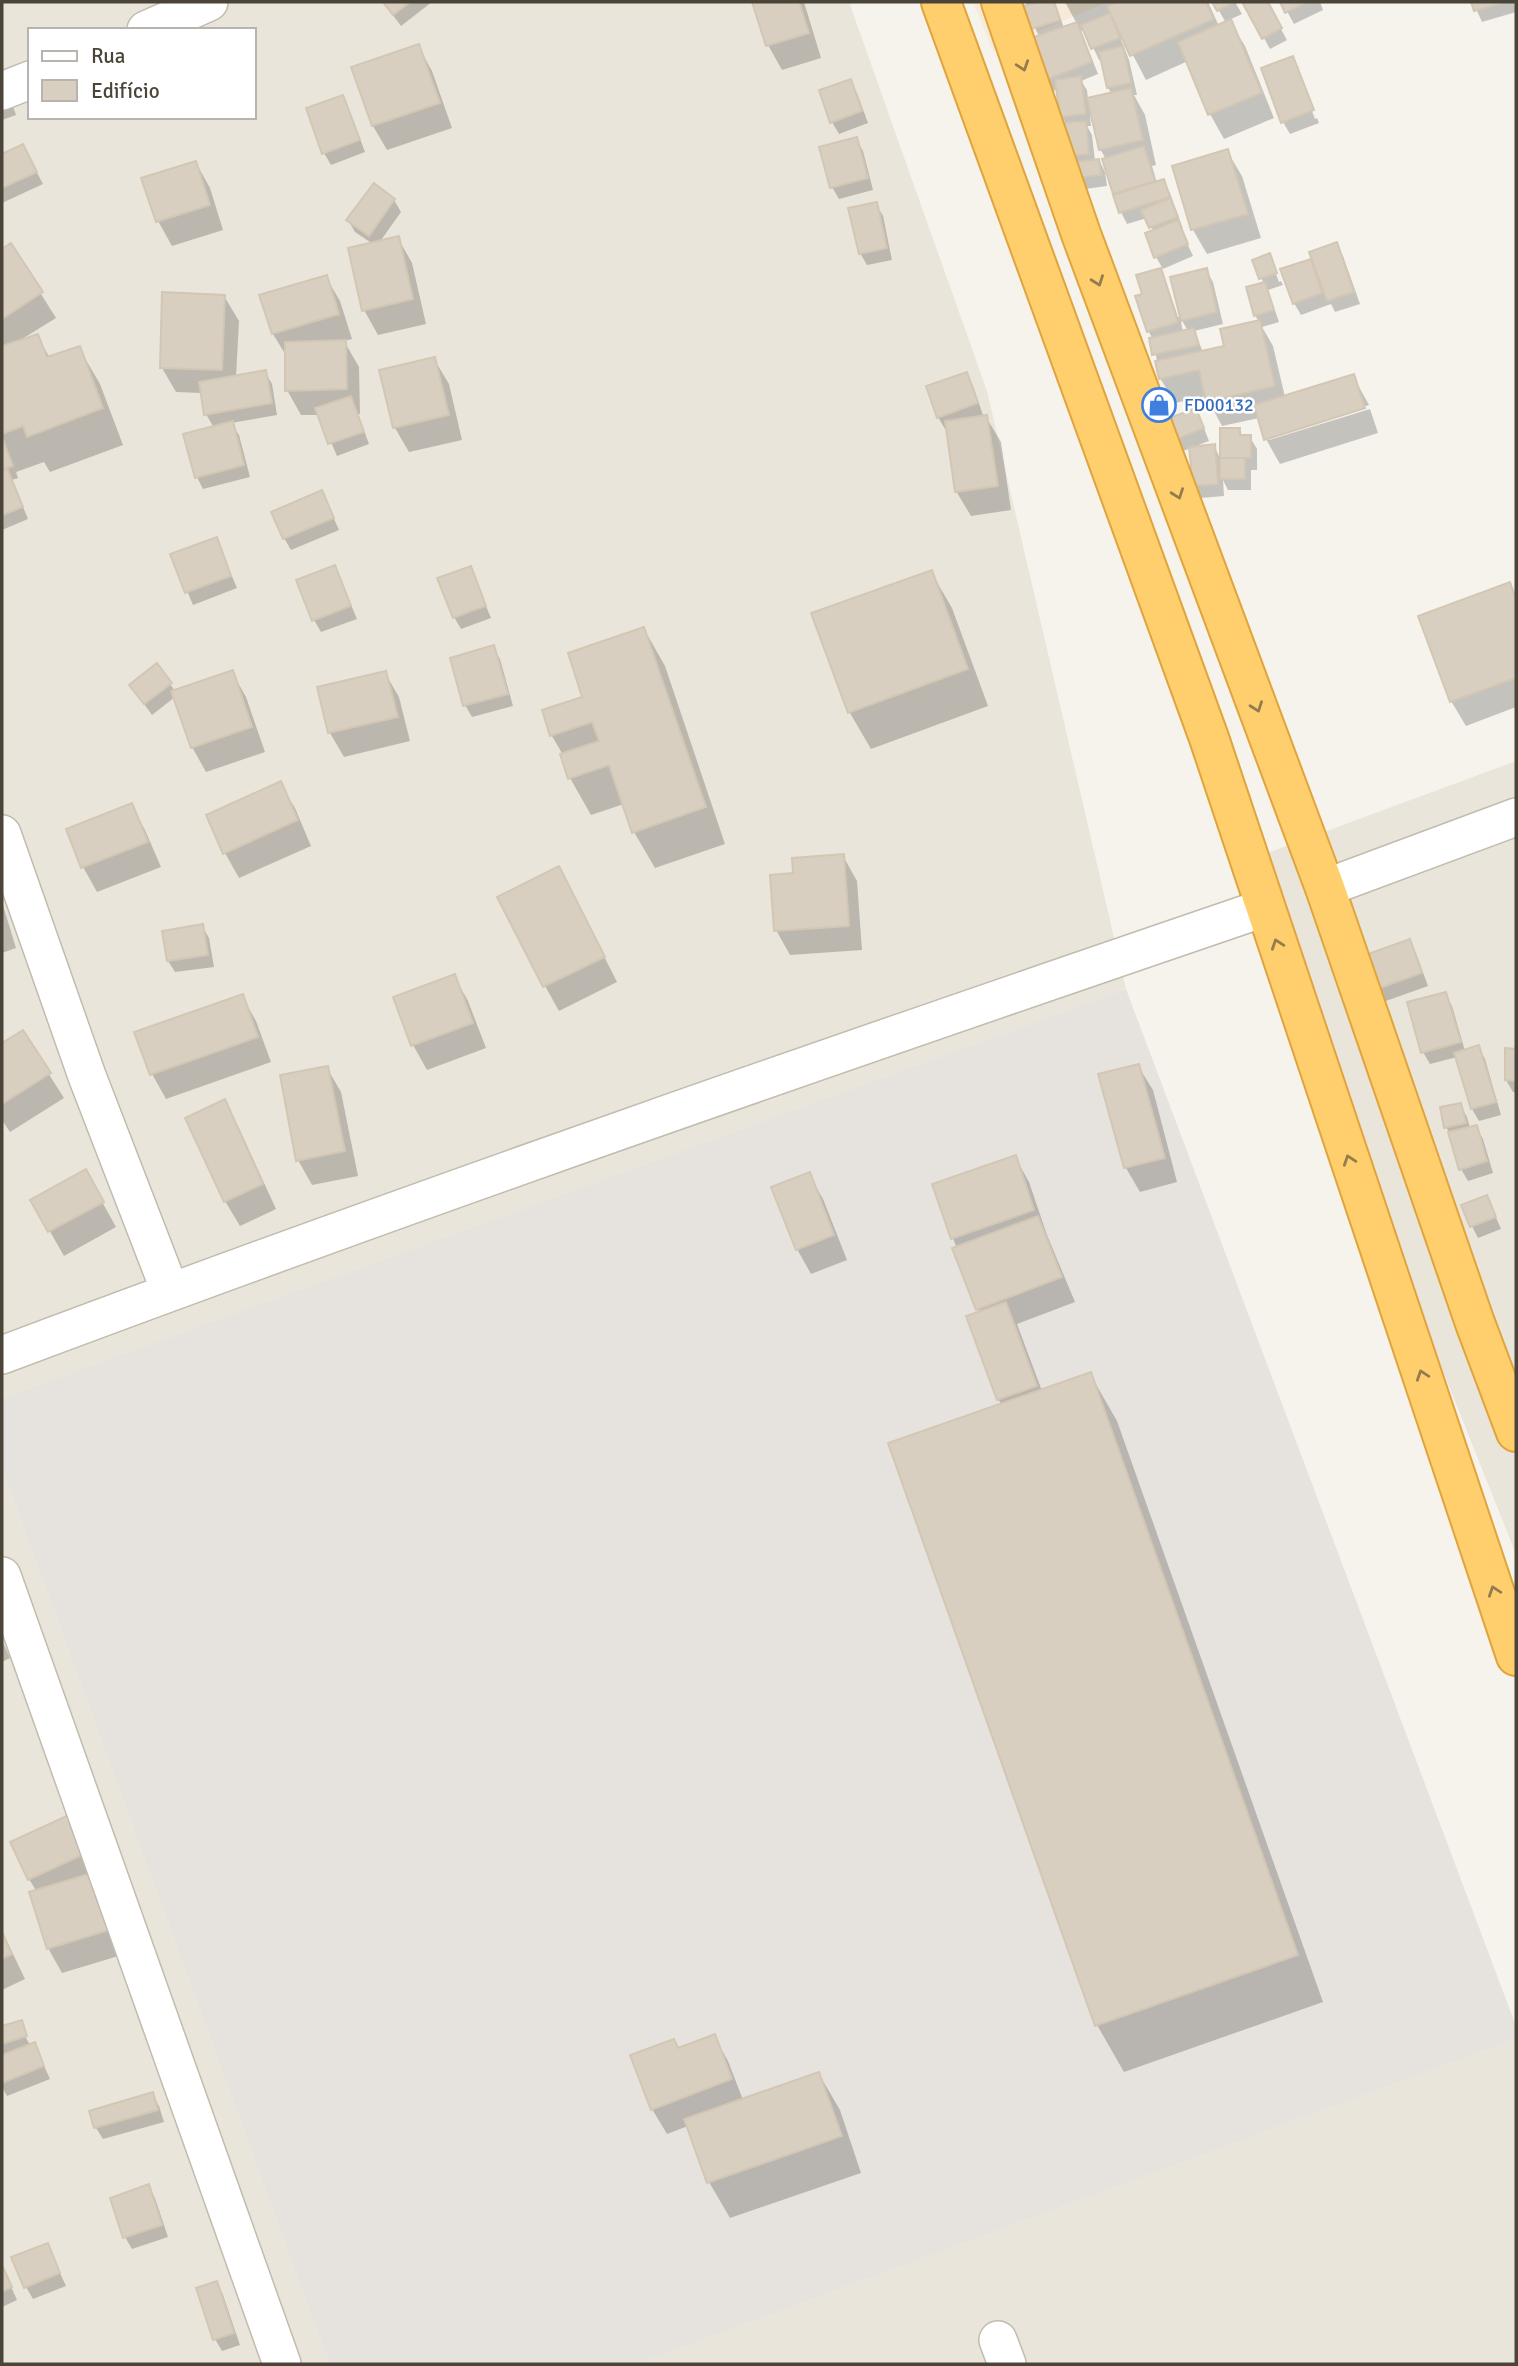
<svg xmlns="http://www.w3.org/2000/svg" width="1518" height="2366" viewBox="0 0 1518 2366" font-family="Signika,sans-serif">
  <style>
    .residential { fill: #eae5da; fill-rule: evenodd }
    .commercial { fill: #f7ead8 }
    .industrial { fill: #e6e2dd }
    .shadow { fill: #0003; fill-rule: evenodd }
    .building { fill: #d8cfc1; stroke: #d3c7b4; stroke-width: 2 }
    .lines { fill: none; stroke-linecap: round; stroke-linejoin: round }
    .street-casing { stroke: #c2bbae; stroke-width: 40 }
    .highway-casing { stroke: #e0a43c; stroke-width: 42 }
    .street { stroke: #fff; stroke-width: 37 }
    .highway { stroke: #ffcf6e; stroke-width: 38 }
    .oneway { stroke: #937c4e }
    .labels { text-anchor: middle; stroke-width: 5; stroke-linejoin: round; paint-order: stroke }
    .shop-label { font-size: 18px; fill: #366cbe; stroke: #fff; text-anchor: start }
  </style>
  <rect width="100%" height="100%" fill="#f6f3ec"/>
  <path class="residential" d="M2,2H849L987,391L1126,989L2,1398ZM30,30H254V117H30Z
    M1516,761V1554L1240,863Z
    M2,1469L329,2364H2Z
    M1516,2039V2364H638Z"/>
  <path class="commercial" d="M973,2H1107L993,51Z"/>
  <path class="industrial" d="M1126,989L1516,2026V2039L638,2364H329L2,1469V1398Z"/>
  <path class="shadow" d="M383,2H432L401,26Z
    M754,2H804L821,58L782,70L768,45Z
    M1025,2H1055L1064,28L1077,24L1065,2H1208L1219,26L1226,23L1214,2H1235L1242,14L1229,20L1245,46L1274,118L1224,139L1210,114L1188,61L1146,80L1123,36L1120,37L1129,60L1137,95H1134L1145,115L1156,165L1152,166L1157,183L1163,181L1170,193L1183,229L1181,230L1193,256L1163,269L1156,257L1154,232L1147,218L1127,224L1121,212L1104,160L1106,159L1100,149L1093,115L1090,116L1091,126H1087L1092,135L1095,161L1099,160L1105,172L1107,186L1085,189L1077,167L1067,125L1062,117L1058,89L1051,92L1045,80L1039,37ZM1114,17L1120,30L1118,31L1111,19ZM1085,30L1099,60L1102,59L1108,88L1112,94L1088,100L1087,90L1081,81L1098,74L1081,31Z
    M1244,2H1266L1287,40L1270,49Z
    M1282,2H1320L1323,10L1294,24Z
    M1473,2H1514L1516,12L1482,22Z
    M418,46L432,71L452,128L387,150L373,126L353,68Z
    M1293,58L1299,68H1296L1315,119L1317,118L1319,123L1290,134L1283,122Z
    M2,76L16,115L2,120Z
    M850,81L857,93L868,123L839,134L832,122Z
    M343,97L349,109L365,152L331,165L324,153Z
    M856,139L863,151L873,190L839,199L832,187Z
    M23,146L43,184L2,203V156Z
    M1227,151L1242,176L1261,238L1207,254L1193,230L1174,167Z
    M196,163L210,188L223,230L172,246L158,221Z
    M394,200L401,212L379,243L398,238L412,263L426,324L378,335L364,310L373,244L355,232L348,220Z
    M876,204L883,216L892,260L867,265L860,253Z
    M1336,244L1343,256L1360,304L1335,312L1331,304L1301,315L1294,303L1283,270L1314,259Z
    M11,246L56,318L22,339L37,336L50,358L79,348L100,384L123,445L50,472L44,462L16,472L18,478L12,480L28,519L2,530V359L5,358L2,353V252Z
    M1269,255L1275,266H1273L1279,282L1281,281L1283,285L1268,290L1279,322L1262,327L1273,346L1285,397L1353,376L1369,405L1269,437V440L1370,409L1378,433L1280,464L1266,439L1259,418L1222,426L1206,396L1175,403L1160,378L1153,339L1148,331L1144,295L1139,277L1162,269L1178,317L1181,316L1206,270L1213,282L1223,324L1194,331L1203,352L1226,347L1259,322L1255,315L1264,284L1254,261ZM1180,317L1188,331L1183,332Z
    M326,277L340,301L352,339L344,341L359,367L360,414H358L369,444L337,456L319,415H301L287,390V357L273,334Z
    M224,296L239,321L236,377L265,372L272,384L277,415L231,423L239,435L250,477L203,489L197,477L214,428L206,414L202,393L176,392L162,368Z
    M434,359L449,384L462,440L409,452L395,428L382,372Z
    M966,374L973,386L984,418L986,417L1001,442L1011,510L971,516L956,491L947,428L945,429L938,417Z
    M1202,423L1209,441L1193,447L1214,446L1221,460L1239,429L1243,437H1250L1257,449V470H1251V490H1228L1223,480L1224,496L1201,498L1195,486L1191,448L1183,451L1176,439Z
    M322,492L339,530L291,550L284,538Z
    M216,539L237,588L193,605L172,555Z
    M335,567L357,619L321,632L314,620Z
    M470,568L491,618L461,629L454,617Z
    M931,572L952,608L988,706L871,749L850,713L814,614Z
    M1509,584L1516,597V707L1466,726L1451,701Z
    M644,629L665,666L725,844L655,868L634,832L624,804L591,815L570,778L563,755L552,736L544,711L584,698Z
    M493,647L500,659L513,706L472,717L465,705Z
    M232,672L246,697L265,752L206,772L192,747L175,697L152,715L131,686L170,684L175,691Z
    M385,673L399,697L410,741L344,757L330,733L319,688Z
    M280,784L295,808L311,846L239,878L225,853L208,816Z
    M131,805L145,830L161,867L97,892L83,867Z
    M843,856L857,881L862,950L790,955L776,930L794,875Z
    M572,893L617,982L559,1011L545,986Z
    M2,902L16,948L2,953Z
    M202,926L209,938L214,967L175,972L168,961Z
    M1409,941L1416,953L1428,986L1386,1001L1379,989Z
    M454,976L468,1001L486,1048L427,1070L413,1045Z
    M1445,994L1452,1006L1465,1051L1478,1047L1485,1059L1501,1115L1479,1121L1472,1109L1457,1057L1430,1064L1423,1052Z
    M242,996L256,1021L271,1062L166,1099L152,1074Z
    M22,1032L64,1098L10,1132L2,1120V1045Z
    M1507,1050H1516V1092H1513L1506,1080Z
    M1138,1066L1153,1090L1177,1182L1140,1192L1126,1168Z
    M327,1068L341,1092L358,1176L312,1185L298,1160Z
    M224,1102L238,1126L276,1209L240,1226L225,1201Z
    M1460,1105L1467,1117L1470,1128L1476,1127L1483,1139L1493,1173L1468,1181L1461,1169L1452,1138L1446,1127Z
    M1015,1157L1029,1182L1047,1235L1075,1302L1017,1324L1042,1391L1090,1374L1117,1421L1323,2002L1124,2072L1097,2025L1002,1405L998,1399L980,1313L934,1185Z
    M85,1171L116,1227L64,1256L32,1200Z
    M809,1174L823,1199L847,1260L811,1274L797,1249Z
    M1487,1197L1501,1229L1478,1238L1472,1226Z
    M2,1640L10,1658L2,1662Z
    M72,1815L125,1954L62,1973L48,1948L37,1892L29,1879Z
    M2,1931L25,1979L2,1990Z
    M21,2022L28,2034L24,2027L21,2029L30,2045L34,2044L50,2079L7,2096L2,2087V2028Z
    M714,2036L728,2061L743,2100L819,2074L840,2110L861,2173L730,2218L709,2182L688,2126L667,2134L652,2109L678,2050Z
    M152,2094L159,2106L164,2122L103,2139L96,2128L91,2112Z
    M149,2186L155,2198L168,2237L132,2249L125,2237Z
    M47,2245L66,2286L33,2299L26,2287Z
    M2,2266L17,2300L2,2307Z
    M217,2283L223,2295L240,2345L222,2351L215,2339Z"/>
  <path class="building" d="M383,2H410L393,15Z
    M752,2H799L809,33L766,46Z
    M1039,2H1054L1060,20L1031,29L1024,6Z
    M1116,2H1206L1214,19L1130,56L1107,6Z
    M1212,2H1235L1217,11Z
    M1242,2H1268L1282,28L1262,39Z
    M1280,2H1308L1285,13Z
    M1471,2H1506L1474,11Z
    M1110,13L1120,38L1091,49L1081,25Z
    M1231,19L1262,93L1208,115L1178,42Z
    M1077,22L1092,62L1043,81L1028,39Z
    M419,44L440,103L372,126L351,67Z
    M1123,46L1131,83L1107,88L1099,52Z
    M1293,56L1314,110L1281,123L1261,68Z
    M1081,76L1086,114L1060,117L1055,80Z
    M851,79L862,111L830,123L819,90Z
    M1131,88L1143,140L1099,150L1087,98Z
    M343,95L360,140L322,154L306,108Z
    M1086,121L1089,154L1065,156L1062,123Z
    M857,137L868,178L830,188L819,147Z
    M23,144L37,172L2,188V154Z
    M1144,146L1155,181L1113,194L1102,159Z
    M1228,149L1248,214L1191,230L1172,166Z
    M1099,159L1101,175L1076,178L1074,162Z
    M196,161L210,205L156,222L141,178Z
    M1164,179L1170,197L1119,213L1113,195Z
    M374,183L395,199L369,236L346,220Z
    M1170,198L1178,217L1149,228L1141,210Z
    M877,202L887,248L859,254L848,208Z
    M1178,220L1188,244L1154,258L1145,233Z
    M399,236L413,299L362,311L348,248Z
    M1337,242L1354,292L1327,301L1309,252Z
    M11,243L43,292L2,319V249Z
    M1270,253L1277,273L1259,279L1252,260Z
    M1311,259L1322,293L1293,304L1280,269Z
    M1161,268L1178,322L1147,332L1135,296L1142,294L1136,275Z
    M1207,268L1217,312L1181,321L1170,277Z
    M327,275L339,314L272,334L259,295Z
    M1265,282L1274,310L1254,316L1246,287Z
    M162,292L225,295L222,370L160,368Z
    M1260,320L1275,386L1206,402L1199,370L1159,379L1155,361L1224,346L1220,329Z
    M1194,328L1199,345L1152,355L1149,338Z
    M38,334L47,357L80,346L103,408L27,437L23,426L2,434V346Z
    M346,340L347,389L285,391V342Z
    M435,357L449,415L393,428L379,370Z
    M266,370L272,403L204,415L199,382Z
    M967,372L978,403L937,418L926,386Z
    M1354,374L1365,408L1264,440L1254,405Z
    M351,396L364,432L328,444L315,408Z
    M1196,408L1204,428L1175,440L1167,419Z
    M987,415L998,486L955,492L945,421Z
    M233,421L244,465L195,478L183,434Z
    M1220,428H1240V435H1251V458H1220Z
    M2,437L13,466L2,470Z
    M1215,444L1218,484L1193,486L1189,447Z
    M1220,458H1245V479H1220Z
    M7,468L23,507L2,515V470Z
    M322,490L334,518L283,539L271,512Z
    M217,537L231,576L185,593L170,554Z
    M335,565L351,606L312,621L296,580Z
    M471,566L486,606L453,618L437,578Z
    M932,570L968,669L848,713L811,613Z
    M1510,582L1516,599V678L1450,702L1418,616Z
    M644,627L706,807L632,833L609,765L568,779L560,754L599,741L592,722L550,736L542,710L582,697L568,653Z
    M494,645L508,694L463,706L450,658Z
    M157,663L172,683L144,704L129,685Z
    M233,670L252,727L191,748L171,691Z
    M386,671L398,717L328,733L317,687Z
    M281,781L298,820L223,854L206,815Z
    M132,803L148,842L81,868L66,829Z
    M844,854L849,926L774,931L770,875L793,873L792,858Z
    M559,866L605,957L543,987L497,897Z
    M203,924L208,955L167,961L162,931Z
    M1410,939L1422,973L1377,989L1365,955Z
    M455,974L473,1023L411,1046L393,997Z
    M1446,992L1461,1042L1421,1053L1407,1002Z
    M243,994L258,1037L150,1075L134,1032Z
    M23,1030L51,1073L2,1104V1043Z
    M1479,1045L1496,1102L1471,1109L1454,1053Z
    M1505,1048L1516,1049V1081L1505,1080Z
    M1139,1064L1165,1158L1124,1168L1098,1074Z
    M328,1066L345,1151L296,1161L280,1075Z
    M225,1099L263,1184L224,1202L185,1118Z
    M1461,1103L1466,1123L1444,1128L1440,1107Z
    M1477,1125L1487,1161L1459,1170L1448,1132Z
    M1016,1155L1034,1210L951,1239L932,1184Z
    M86,1169L104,1202L48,1232L30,1200Z
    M810,1172L834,1235L796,1250L771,1187Z
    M1487,1195L1496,1217L1470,1227L1461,1205Z
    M1038,1216L1062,1277L976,1310L952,1248Z
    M1006,1302L1037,1386L997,1400L966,1316Z
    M1091,1372L1298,1955L1095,2026L888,1443Z
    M73,1813L91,1851L28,1880L10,1842Z
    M95,1872L112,1929L47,1949L29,1892Z
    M2,1932L12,1954L2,1959Z
    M22,2020L27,2036L2,2044V2026Z
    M715,2034L732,2079L651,2110L630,2055L674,2039L678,2048Z
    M35,2042L44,2066L2,2083V2055Z
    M819,2072L842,2136L707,2183L684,2119Z
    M153,2092L158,2110L94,2128L89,2111Z
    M149,2184L162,2225L123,2238L110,2198Z
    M48,2243L60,2273L24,2288L11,2257Z
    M2,2265L12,2287L2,2292Z
    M217,2281L234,2333L213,2340L196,2288Z"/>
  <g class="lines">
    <g class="street-casing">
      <path id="street" d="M146,30L209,2
        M2,91L30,80
        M2,834L87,1076L170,1291
        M1325,888L1516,817
        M2,1355C420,1198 842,1052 1264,908
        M2,1576L282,2364
        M998,2340L1007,2364"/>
    </g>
    <g class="highway-casing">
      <path id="highway" d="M941,2L1209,738L1516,1656
        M1001,2L1081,234L1325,888L1475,1323L1516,1432"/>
    </g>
    <use href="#street" class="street"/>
    <use href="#highway" class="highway"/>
  </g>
  <defs><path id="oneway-chevron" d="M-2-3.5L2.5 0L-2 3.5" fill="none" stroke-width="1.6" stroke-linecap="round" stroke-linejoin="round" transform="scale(1.75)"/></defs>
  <g class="oneway">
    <use href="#oneway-chevron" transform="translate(1023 66) rotate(71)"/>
    <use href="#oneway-chevron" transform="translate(1098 281) rotate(70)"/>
    <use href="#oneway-chevron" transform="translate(1178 494) rotate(70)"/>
    <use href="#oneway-chevron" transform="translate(1257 707) rotate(70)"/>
    <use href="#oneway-chevron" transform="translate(1277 944) rotate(-109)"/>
    <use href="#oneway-chevron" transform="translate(1349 1160) rotate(-109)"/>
    <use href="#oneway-chevron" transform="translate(1422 1375) rotate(-109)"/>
    <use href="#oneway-chevron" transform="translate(1494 1591) rotate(-109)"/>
  </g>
  <defs>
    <g id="shop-ring" transform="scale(1.75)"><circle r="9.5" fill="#fff" stroke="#3f7fe0" stroke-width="1.5"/><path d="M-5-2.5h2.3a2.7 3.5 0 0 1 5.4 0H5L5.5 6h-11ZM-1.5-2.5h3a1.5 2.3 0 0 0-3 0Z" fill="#3f7fe0"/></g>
  </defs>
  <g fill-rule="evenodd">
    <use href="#shop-ring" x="1159" y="405"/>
  </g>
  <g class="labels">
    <g class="shop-label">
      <text x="1184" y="411">FD00132</text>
    </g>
  </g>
  <rect width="1518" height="2366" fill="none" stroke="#4b4439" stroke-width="7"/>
  <rect x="28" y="28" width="228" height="91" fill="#ffffff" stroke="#b7b4b0" stroke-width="2"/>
  <rect x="42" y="51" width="35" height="10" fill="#ffffff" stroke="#b7b4b0" stroke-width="2"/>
  <text x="91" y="63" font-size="21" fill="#4b4439">Rua</text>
  <rect x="42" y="80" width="35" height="21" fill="#d8cfc1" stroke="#b7b4b0" stroke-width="2"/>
  <text x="91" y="98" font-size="21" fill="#4b4439">Edifício</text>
</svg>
